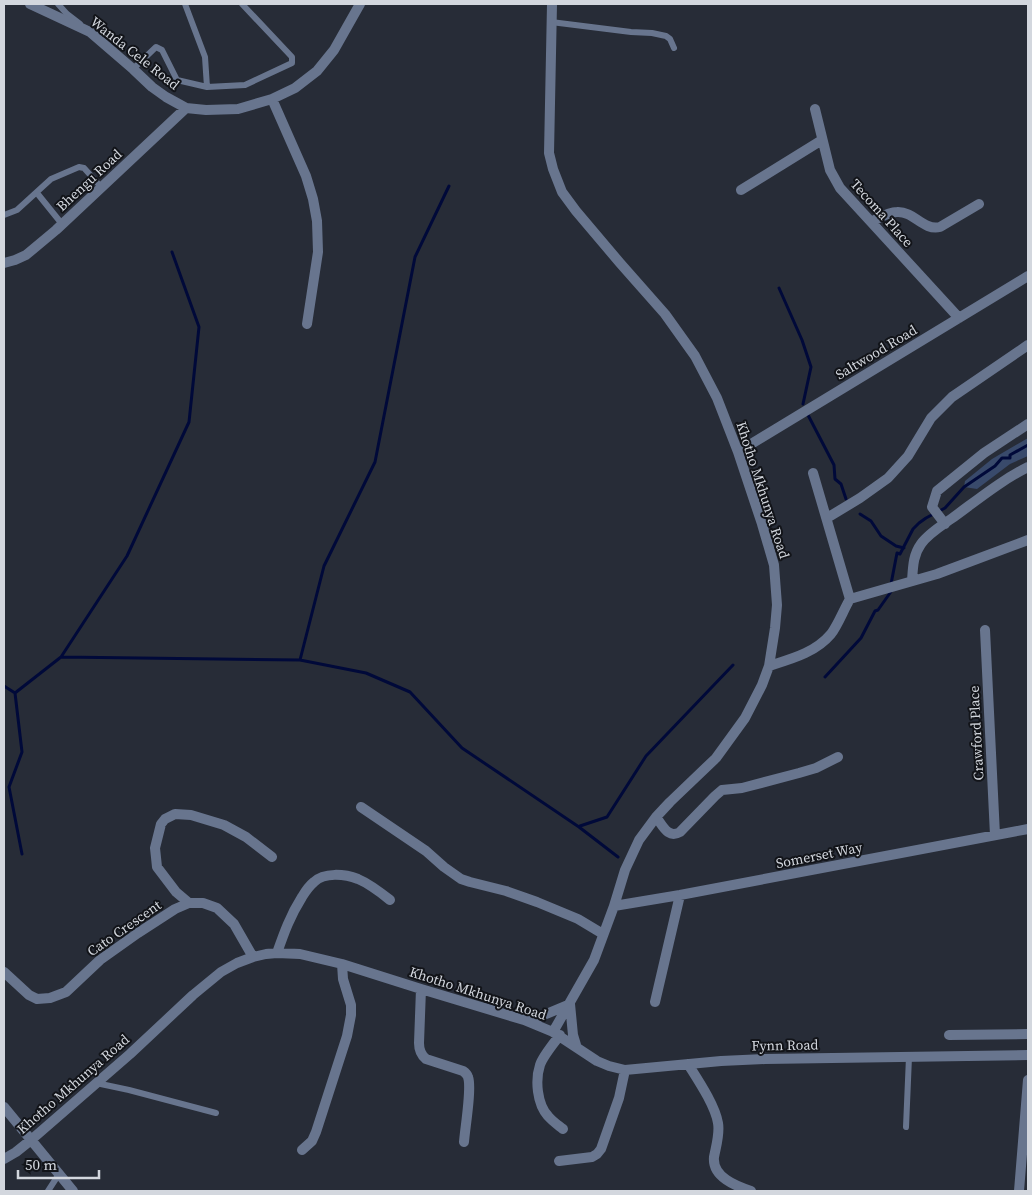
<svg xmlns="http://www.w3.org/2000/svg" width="1032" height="1195" viewBox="0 0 1032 1195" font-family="'Source Serif 4',serif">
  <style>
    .green { fill: #394a6b }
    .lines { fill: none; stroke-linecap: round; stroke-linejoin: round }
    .stream { stroke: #000939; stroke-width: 3 }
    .lane { stroke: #68758e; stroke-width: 6 }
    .street { stroke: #68758e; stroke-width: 10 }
    .labels { text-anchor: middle; stroke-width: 4; stroke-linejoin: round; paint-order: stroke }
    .street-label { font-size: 14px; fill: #d3d7de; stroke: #121419 }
  </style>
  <rect width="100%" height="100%" fill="#272c37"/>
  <path class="green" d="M1028,438V456L1010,464L977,489L964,487L965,481L992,459Z"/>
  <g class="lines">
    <path class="stream" d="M779,288L802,340L811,367L803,404
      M808,415L834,465L835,479L841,484L846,499
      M860,514L871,521L881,536L896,546L904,548
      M891,584L897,553L900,554L913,529L919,523L926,518L945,508L964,487L995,466L1002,458H1010V455L1028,445
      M61,657L127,556L189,422L199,327L172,252
      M300,660L324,566L375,462L415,257L449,186
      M825,677L861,638L875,611L878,610L890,593L891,591
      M4,686L15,693L61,657L300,660L366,673L410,692L462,748L579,827L618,857
      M15,693L22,752L9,787L22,854
      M580,826L607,817L646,756L733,665"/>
    <path class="lane" d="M58,4L67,14L80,24
      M185,4L205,57L207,87
      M551,22L631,32L652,33L666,36L670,39L674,48
      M133,69L156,47L162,50L177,80L207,87L245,85L292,63V57L242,4
      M37,193L62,224
      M4,215L17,210L51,179L79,167L84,168L101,187
      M96,1083L129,1090L216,1113
      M906,1127L909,1057
      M48,1191L59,1174"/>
    <path class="street" d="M30,4L90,32L133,69L152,87L166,97L186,108L206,110L238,109L272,99L295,88L317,71L334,50L360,4
      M552,4L549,153L553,169L562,192L576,211L620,263L665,314L695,356L717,398L738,452L762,524L774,565L777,605L775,628L769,666L762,685L745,718L716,758L670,802L656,817L639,840L625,870L614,906L594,960L553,1032
      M272,99L306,176L313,199L317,221L318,252L307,324
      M815,109L830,170L840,188L959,318
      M741,190L822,140
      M871,222C879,218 888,212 897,212C914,211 923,231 940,227L979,204
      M4,263L15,260L26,255L56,230L186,108
      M738,452L1028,276
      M813,473L850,599
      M827,518L860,498L888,478L908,456L931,418L952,397L1028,345
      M945,524L932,507L937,491L984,453L1028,424
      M912,581C913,567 913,555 921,544C928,534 941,526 951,519C976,501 1000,481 1028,467
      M985,630L995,835
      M769,666C791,659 815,653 831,634C838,625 844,609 850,599L937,574L1028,540
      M361,807L426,851L444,867L461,879L470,882L506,891L537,902L578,919L603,934
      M656,817C663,826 668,839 680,832L715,796L722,790L742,788L799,773L816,768L838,757
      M189,903L176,892L157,867L155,848L161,824L165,819L175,814L191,815L224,825L246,837L272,857
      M614,906L680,895L1028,829
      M277,953C284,933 290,916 302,897C305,892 309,886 314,882C324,872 345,874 358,879C370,884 380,892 390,900
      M4,972L29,995L37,999L50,998L66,992L100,960L138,933L175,909L189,903H203L217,908L234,924L253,957
      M421,989L419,1043C419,1050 421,1055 426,1059L463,1071C466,1073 467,1074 468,1077C472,1088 465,1128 464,1142
      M655,1002L680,895
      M525,1019L539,1017L570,1004L573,1035L576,1045
      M560,1035C554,1043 543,1056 540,1065C535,1080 537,1104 548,1116C552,1121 558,1125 563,1129
      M949,1035L1028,1034
      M688,1064C698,1080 715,1105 718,1123C720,1134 716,1146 714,1157C712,1177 736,1186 751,1191
      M4,1107L73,1191
      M302,1150L312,1141L316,1132L347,1036L351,1015V1005L343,979L342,964
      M4,1159L16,1152L31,1140L130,1054L193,995L221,972L237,963L253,957L266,954L277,953L300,954L342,964L421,989L524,1020L553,1032L597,1061L609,1066L625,1070L721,1061L765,1059L1028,1055
      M559,1161L592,1157L597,1154L601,1149L619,1098L625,1070
      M1019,1191L1028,1080"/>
  </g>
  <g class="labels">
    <g class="street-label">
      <text transform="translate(135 53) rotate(38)" y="5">Wanda Cele Road</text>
      <text transform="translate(89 180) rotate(-43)" y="5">Bhengu Road</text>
      <text transform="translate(882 213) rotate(48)" y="5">Tecoma Place</text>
      <text transform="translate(876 352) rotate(-31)" y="5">Saltwood Road</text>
      <text transform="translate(763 490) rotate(72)" y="5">Khotho Mkhunya Road</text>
      <text transform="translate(976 733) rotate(-93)" y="5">Crawford Place</text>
      <text transform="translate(819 855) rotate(-11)" y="5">Somerset Way</text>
      <text transform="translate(124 928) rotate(-35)" y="5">Cato Crescent</text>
      <text transform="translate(478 993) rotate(18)" y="5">Khotho Mkhunya Road</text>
      <text transform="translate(785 1045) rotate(-1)" y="5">Fynn Road</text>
      <text transform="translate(73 1084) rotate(-41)" y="5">Khotho Mkhunya Road</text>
    </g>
  </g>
  <rect width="1032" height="1195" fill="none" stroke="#d3d7de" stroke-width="10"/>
  <path d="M18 1170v8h81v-8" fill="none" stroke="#d3d7de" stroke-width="2.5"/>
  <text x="25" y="1170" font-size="15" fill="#d3d7de" stroke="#121419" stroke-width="4" paint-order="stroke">50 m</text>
</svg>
